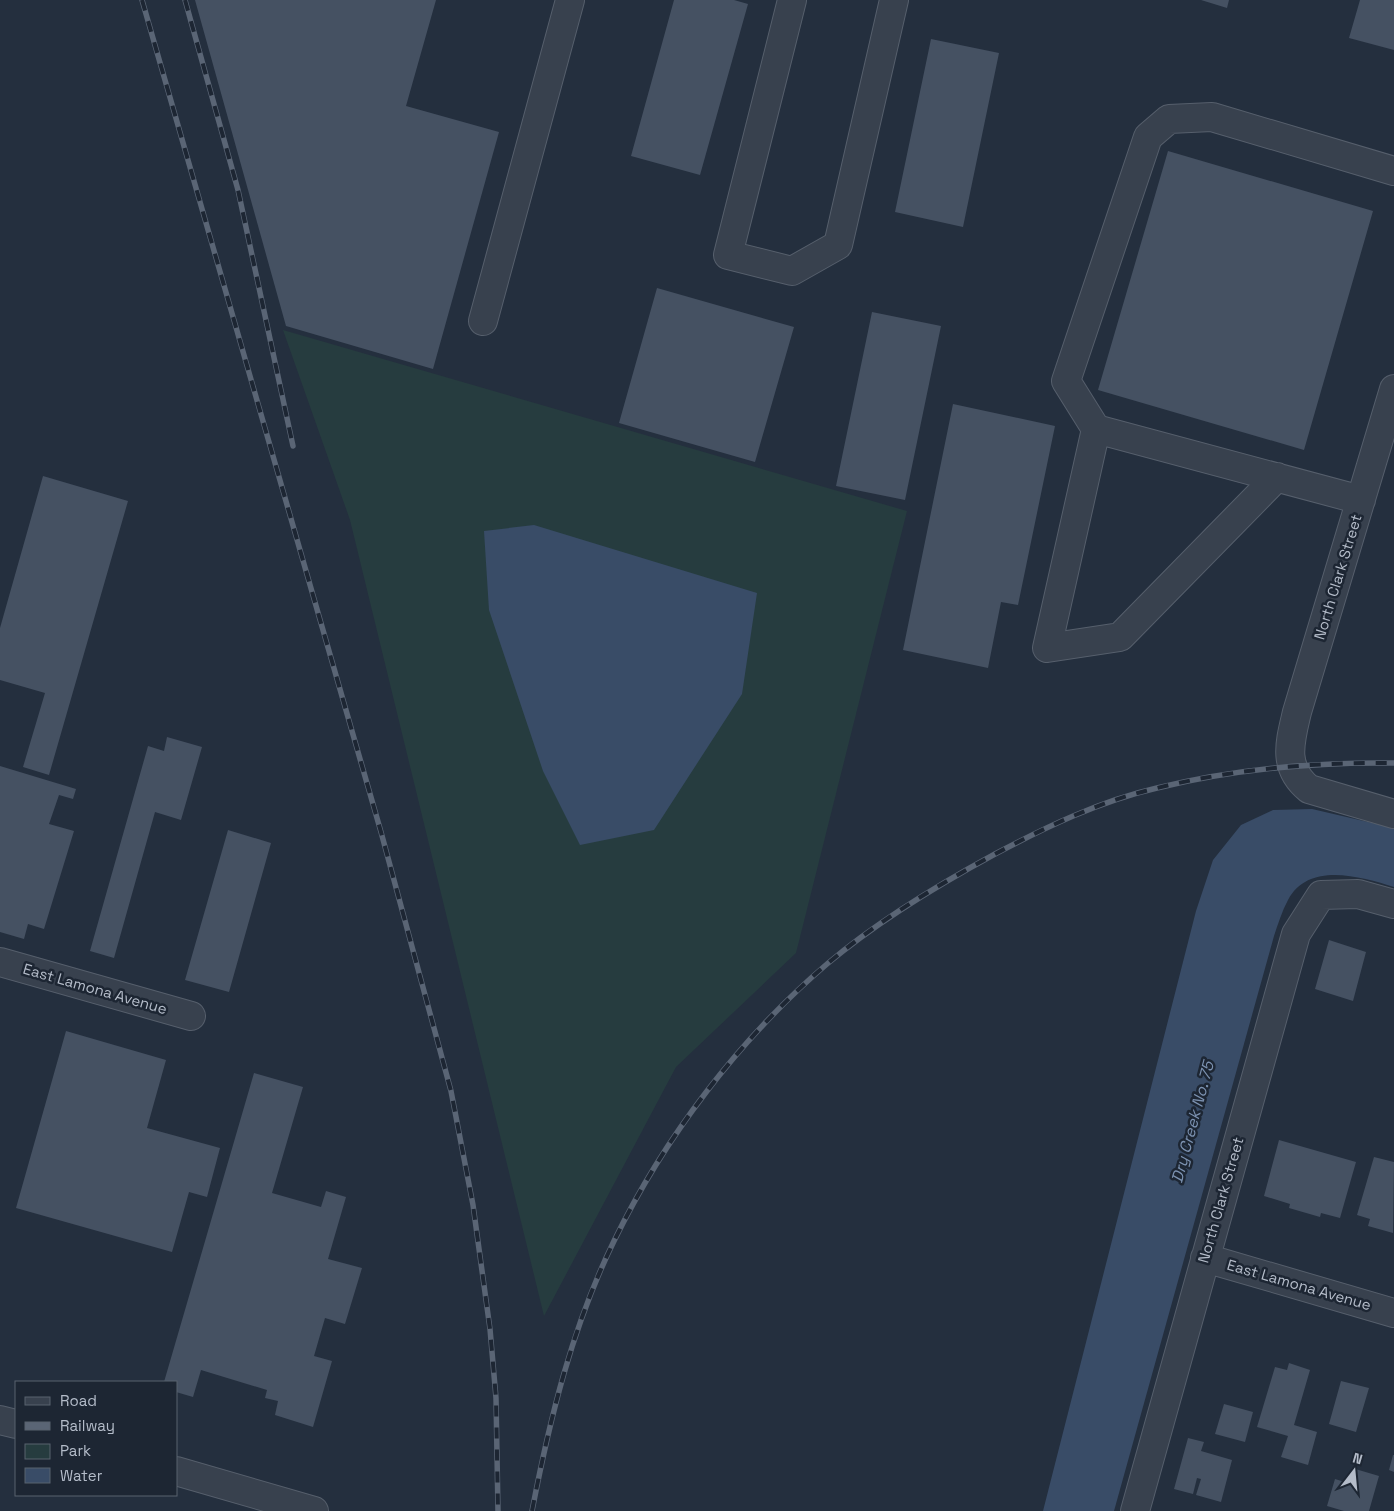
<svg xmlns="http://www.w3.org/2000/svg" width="1394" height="1511" viewBox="0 0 1394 1511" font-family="'Space Grotesk',sans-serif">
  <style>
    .green { fill: #263c3f }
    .water { fill: #394c67 }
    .building { fill: #455162 }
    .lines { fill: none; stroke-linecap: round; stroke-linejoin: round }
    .minor-casing { stroke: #565f6c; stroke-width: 30 }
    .minor { stroke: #38414e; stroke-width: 28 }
    .rail-casing { stroke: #5a6575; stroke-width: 5.5 }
    .rail { stroke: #1d2633; stroke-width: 4; stroke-dasharray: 11; stroke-linecap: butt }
    .labels { text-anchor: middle; stroke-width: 5; stroke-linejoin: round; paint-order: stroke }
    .street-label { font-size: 15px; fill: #b4bcc9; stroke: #1d2633 }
    .water-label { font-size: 16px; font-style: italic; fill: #7c92b1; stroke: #1d2633 }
  </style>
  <rect width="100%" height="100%" fill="#242f3e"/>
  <path class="green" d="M283,330L907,511L796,953L676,1067L544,1316L350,520Z"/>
  <path class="water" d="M534,525L757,593L742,694L654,830L580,845L543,771L489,610L484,531Z
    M1312,809L1394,828V887C1361,877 1309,861 1288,900C1282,911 1278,924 1274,936L1114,1511H1043L1196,911L1213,860L1241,825L1273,810Z"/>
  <path class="building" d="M195,0H436L406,106L499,132L433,369L286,326Z
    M674,0H734L748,4L700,175L631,156Z
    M1201,0H1229L1227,8Z
    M1360,0H1394V50L1349,38Z
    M931,39L999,53L963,227L895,212Z
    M1168,151L1373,211L1304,450L1098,390Z
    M657,288L794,327L755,462L619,423Z
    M872,312L941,326L905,500L836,486Z
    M953,404L1055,426L1018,605L1001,602L988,668L903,650Z
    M43,476L128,501L49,775L23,767L45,693L0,680V628Z
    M167,737L202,747L181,820L155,812L114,958L90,951L148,746L164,751Z
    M0,766L76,789L73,799L59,795L49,824L74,831L44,929L28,924L24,939L0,932Z
    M228,830L271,843L229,992L185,980Z
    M1329,940L1366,952L1353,1001L1315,989Z
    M66,1031L166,1060L147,1128L220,1148L207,1197L189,1192L172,1252L16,1208Z
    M254,1073L303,1087L272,1193L321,1207L326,1191L346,1197L328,1259L362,1268L345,1324L325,1318L314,1356L332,1361L313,1427L275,1415L278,1401L265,1398L267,1390L201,1370L193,1397L176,1392V1382H164Z
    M1279,1140L1356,1162L1340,1218L1321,1213L1320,1217L1289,1208L1290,1204L1264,1196Z
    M1374,1157L1394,1162L1393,1233L1368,1226L1370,1219L1357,1215Z
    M1289,1363L1310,1370L1294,1425L1317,1432L1308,1465L1281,1457L1288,1436L1257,1427L1275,1367L1287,1370Z
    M1341,1381L1369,1388L1356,1432L1329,1424Z
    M1224,1404L1253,1412L1245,1442L1215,1434Z
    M1188,1438L1204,1442L1201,1451L1232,1460L1221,1502L1196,1495L1201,1479L1197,1478L1193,1494L1174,1489Z
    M1393,1455H1394V1472L1389,1470Z
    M1352,1468L1379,1476L1369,1511H1344L1327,1506L1335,1479L1348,1483Z"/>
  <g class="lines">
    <g class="minor-casing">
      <path id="minor" d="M792,0L728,255L792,271L838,245L894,0
        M483,321L570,0
        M1394,389L1297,712C1290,742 1282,767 1309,789L1394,814
        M1096,429L1047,648L1120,637L1277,477
        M1361,500L1096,429L1066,381L1148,137L1169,119L1212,117L1394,171
        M0,962L191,1016
        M1205,1258L1394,1313
        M0,1420L16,1424
        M176,1471L314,1511
        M1135,1511L1296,934L1321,895L1358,894L1394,904"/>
    </g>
    <use href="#minor" class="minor"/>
    <g class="rail-casing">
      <path id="rail" d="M142,0L381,832L451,1091L473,1205L490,1329L496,1398L498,1511
        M185,0L238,190L293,446
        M532,1511C550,1418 572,1327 614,1241C664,1138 739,1039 827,964C878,921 936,886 995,854C1046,827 1100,801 1157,788C1234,769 1315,762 1394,763"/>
    </g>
    <use href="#rail" class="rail"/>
  </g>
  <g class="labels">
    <g class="street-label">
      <text transform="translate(1338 577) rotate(-73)" y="5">North Clark Street</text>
      <text transform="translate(95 989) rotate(16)" y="5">East Lamona Avenue</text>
      <text transform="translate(1221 1200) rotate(-74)" y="5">North Clark Street</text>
      <text transform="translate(1299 1285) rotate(16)" y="5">East Lamona Avenue</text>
    </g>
    <g class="water-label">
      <text transform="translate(1192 1122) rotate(-75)" y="6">Dry Creek No. 75</text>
    </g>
  </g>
  <rect x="15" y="1381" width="162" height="115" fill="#1d2633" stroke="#59626f"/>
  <rect x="25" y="1397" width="25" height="8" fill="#38414e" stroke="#59626f"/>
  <text x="60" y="1406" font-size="15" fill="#b4bcc9">Road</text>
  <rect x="25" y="1422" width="25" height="8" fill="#5a6575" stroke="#59626f"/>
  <text x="60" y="1431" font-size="15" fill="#b4bcc9">Railway</text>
  <rect x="25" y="1444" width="25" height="15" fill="#263c3f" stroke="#59626f"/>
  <text x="60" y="1456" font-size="15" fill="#b4bcc9">Park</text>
  <rect x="25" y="1468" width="25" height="15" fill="#394c67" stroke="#59626f"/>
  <text x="60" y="1481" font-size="15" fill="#b4bcc9">Water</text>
  <g transform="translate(1354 1471) rotate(16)" stroke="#1d2633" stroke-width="4" paint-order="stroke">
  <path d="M0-4L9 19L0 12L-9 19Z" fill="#b4bcc9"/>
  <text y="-8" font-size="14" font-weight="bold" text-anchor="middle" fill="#b4bcc9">N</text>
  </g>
</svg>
